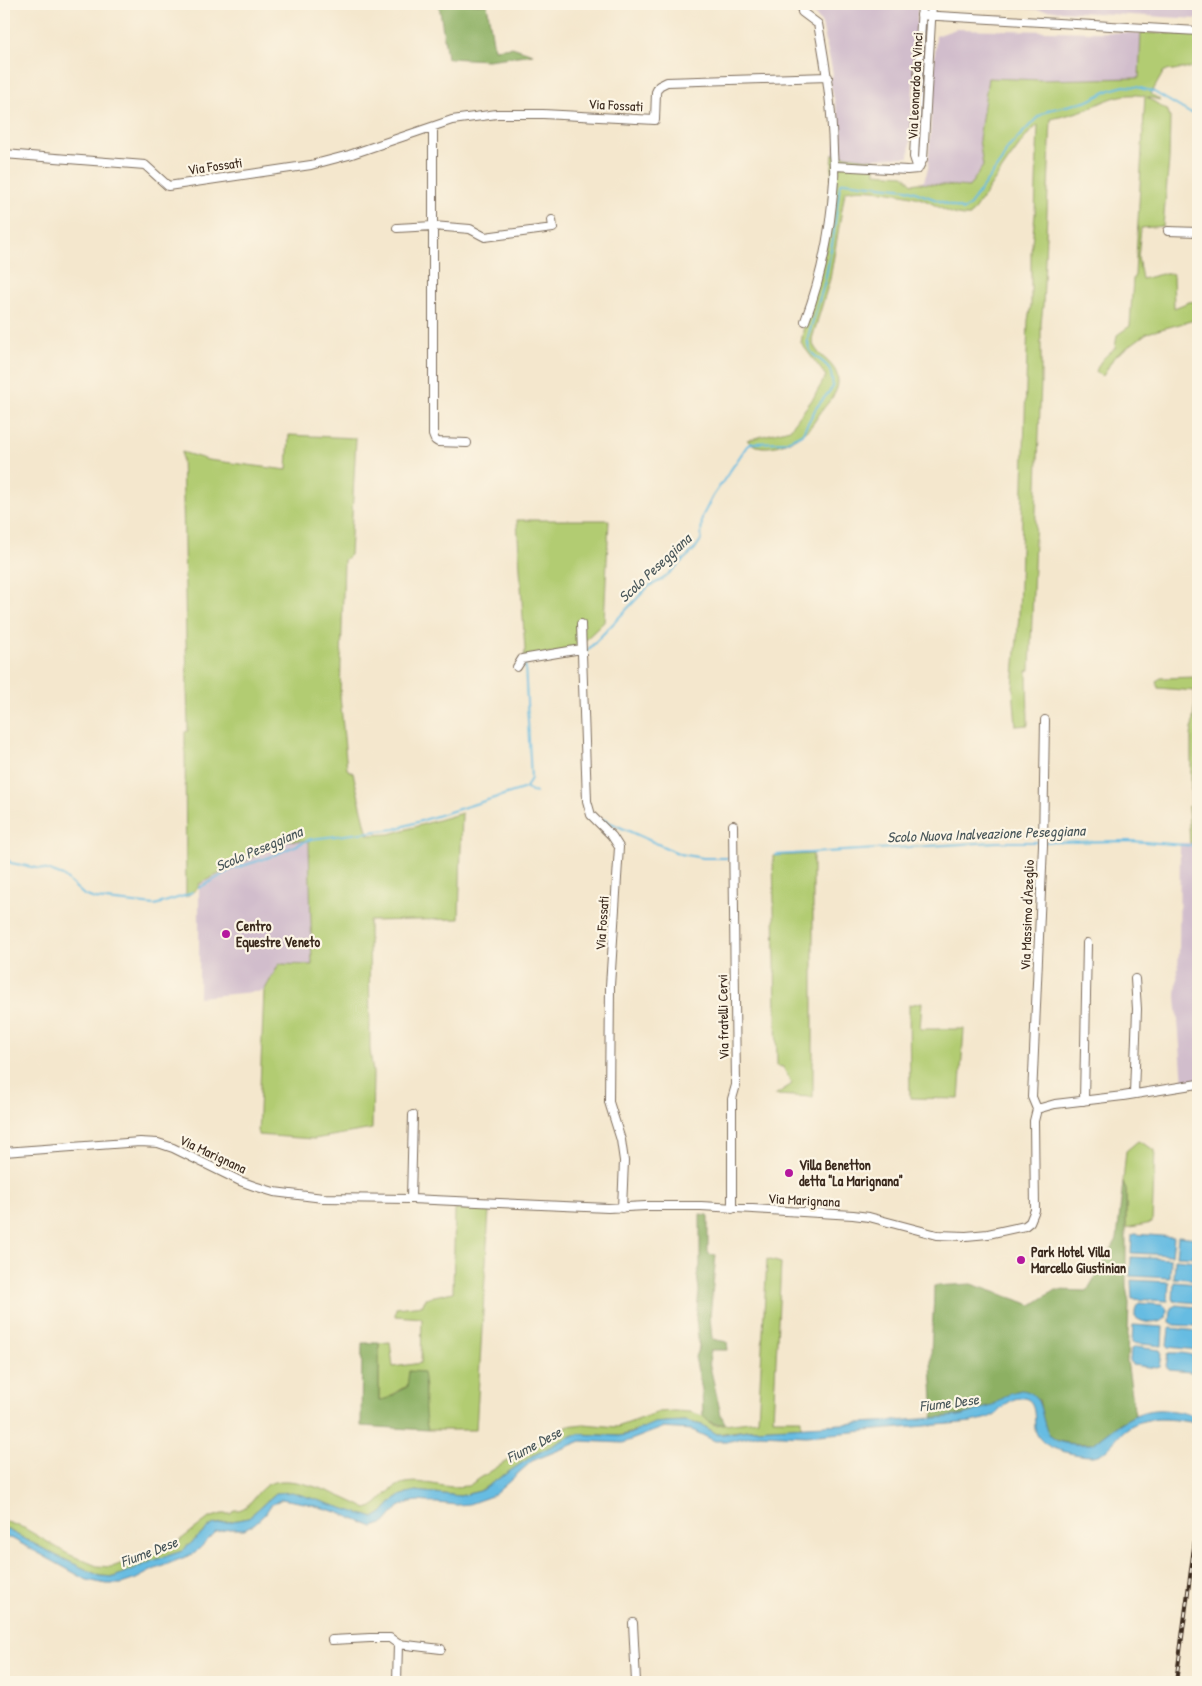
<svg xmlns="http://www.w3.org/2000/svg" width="1202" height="1686" viewBox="0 0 1202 1686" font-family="'Patrick Hand',sans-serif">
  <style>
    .industrial { fill: #d1bdcc }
    .green { fill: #b2cc72; stroke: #767b48 }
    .forest { fill: #8db064; stroke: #646d41 }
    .water { fill: #66bce2; stroke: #507380 }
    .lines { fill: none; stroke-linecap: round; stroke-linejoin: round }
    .stream { stroke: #66bce2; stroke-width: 2 }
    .minor-casing { stroke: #7c6c5b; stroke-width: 10 }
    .minor { stroke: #fff; stroke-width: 8 }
    .rail-casing { stroke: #3b2a1e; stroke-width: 4 }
    .rail { stroke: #fcf5e5; stroke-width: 2; stroke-dasharray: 5.5; stroke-linecap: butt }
    .poi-dot { fill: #b5179e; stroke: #fcf5e5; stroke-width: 2 }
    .labels { text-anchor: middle; stroke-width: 4.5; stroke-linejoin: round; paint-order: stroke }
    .street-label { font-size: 14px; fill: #3b2a1e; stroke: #fcf5e5 }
    .poi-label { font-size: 14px; font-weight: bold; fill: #3b2a1e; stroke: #fcf5e5; text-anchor: start }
    .water-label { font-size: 15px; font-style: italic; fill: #485659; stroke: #fcf5e5 }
  </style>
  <rect width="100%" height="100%" fill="#fcf5e5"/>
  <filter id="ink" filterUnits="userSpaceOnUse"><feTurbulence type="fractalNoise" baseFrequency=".02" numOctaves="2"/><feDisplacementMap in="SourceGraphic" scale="10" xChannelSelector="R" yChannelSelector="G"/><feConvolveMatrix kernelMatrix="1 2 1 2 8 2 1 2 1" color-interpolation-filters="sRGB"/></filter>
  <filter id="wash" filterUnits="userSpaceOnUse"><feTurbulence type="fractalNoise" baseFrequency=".0096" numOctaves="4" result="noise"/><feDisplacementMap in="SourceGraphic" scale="20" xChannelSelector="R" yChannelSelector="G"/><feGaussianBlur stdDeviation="1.12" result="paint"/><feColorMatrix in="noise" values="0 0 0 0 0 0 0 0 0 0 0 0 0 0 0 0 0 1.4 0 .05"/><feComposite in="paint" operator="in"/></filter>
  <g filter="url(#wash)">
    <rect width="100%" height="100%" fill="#f4e7cd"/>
    <path class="industrial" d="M807,4H918L909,157L875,158V160L833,154L840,123L830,82L827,79L831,78L833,74L822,24Z
      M944,4H1198V19L945,4Z
      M956,29L1141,33L1139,78L1040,80L988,78L979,139L983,166L969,187L919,183L924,181L928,169L936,36Z
      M286,840L309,841L312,965L279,964L264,991L199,997V885Z
      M1180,843H1198V1081L1183,1083L1176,996L1179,951Z"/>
    <path class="green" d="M1141,33L1198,34V67L1164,71L1151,94L1160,100L1147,97L1168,111L1170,117L1169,160L1163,226L1141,228L1138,257L1142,279L1162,274H1173L1174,308L1189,302L1198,301V319L1147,333L1114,357L1103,376L1096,373C1098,361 1106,356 1115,348L1117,335L1130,326L1133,279L1135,275L1145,96C1121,92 1110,99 1089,108C1077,113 1064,116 1051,119L1043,306L1041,323V381L1030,670L1027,671L1028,725L1016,726L1013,688L1019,615L1028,320L1031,305V252L1035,215L1038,125L1028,134L1008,161L970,216C952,218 938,205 922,199C908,194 857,185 845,192L830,279L812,339C814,358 839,361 838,383C837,394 829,401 823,409C819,414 816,420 812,425C800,440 763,457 747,440L790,429L814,397L826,376L801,343L806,313L826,248L833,154L875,160V173L904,175L912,184L918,183L969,187L983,166L979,139L988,78L1040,80L1139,78Z
      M289,435L356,438L350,555L344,560L340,696L347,769L353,773L368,835L390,834L462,813L459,919L369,921L370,1050L373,1073L372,1129L314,1139L258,1135L264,991L279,964L312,965L309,841L286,840L199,884V887L186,897L185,732L188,731L182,452L208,460L287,470Z
      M517,520H609L604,622L581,644V650L524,657L525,650Z
      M1198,670V843H1190L1188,807L1191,806V737L1195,702V691L1158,688L1156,681L1161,678L1197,677Z
      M813,854V1097L775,1095L792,1084L783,1067L777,1066L773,856Z
      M922,1002L920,1029H964L959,1099L910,1098L909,1005Z
      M1138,1141L1155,1150L1152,1223L1126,1228V1190L1123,1182L1126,1151Z
      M455,1209L489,1210L476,1430H428L424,1418L425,1386C417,1386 408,1385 401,1389C391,1394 392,1399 379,1401V1343L390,1342L393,1367L421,1363L422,1318L395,1316L396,1308L423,1305L425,1298L453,1292Z
      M767,1259L781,1263L773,1419H801V1427L754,1429L717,1434L702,1425L685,1421L665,1422L619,1436L579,1434L571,1436L534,1455L480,1491L460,1496L416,1491L407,1493L396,1498L382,1513L374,1518L276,1493L248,1518L212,1525L182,1551L158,1559L114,1577L100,1576L55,1555L8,1530L4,1529V1521L24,1528L68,1554L97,1566L112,1567L175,1544L209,1518L222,1514H231L234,1510C250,1512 255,1490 269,1484C292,1472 345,1498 367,1509C382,1505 387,1486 406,1483C421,1480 437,1486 453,1487C458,1487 463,1486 468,1486L547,1435L567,1426L584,1424L617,1427L659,1412L674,1411L690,1412L703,1416L710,1423L716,1425L758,1420Z"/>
    <path class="forest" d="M439,4H487L494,49L512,47L533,54L488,60L447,58Z
      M1123,1182L1126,1190V1287L1129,1303L1127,1361L1135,1415L1120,1423L1093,1444C1078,1443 1055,1447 1046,1430C1042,1422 1041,1409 1039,1400L1010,1393L992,1406L959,1416L933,1418C934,1398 931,1380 931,1360C931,1335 934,1311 934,1286L971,1284L1032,1305L1055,1290L1087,1291L1117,1239Z
      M700,1214L708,1215V1254L716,1255L710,1316L712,1339L727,1342L728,1350H711L709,1362L721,1415L725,1423C715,1425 711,1424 703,1416L702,1390L695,1357L699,1347L696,1319L699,1290L697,1275L700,1266Z
      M362,1343H379V1400C393,1399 394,1392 407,1387L409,1371L423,1372C427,1392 422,1411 428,1430L361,1426Z"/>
    <path class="water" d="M1135,1234L1174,1237L1172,1255L1131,1253L1132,1235Z
      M1178,1236L1198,1238V1257L1176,1256Z
      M1131,1257L1171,1259L1170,1278L1130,1276Z
      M1175,1259L1198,1261V1280L1174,1278Z
      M1131,1280L1169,1282L1168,1301L1132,1299Z
      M1174,1282L1198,1284V1303L1173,1301Z
      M1139,1303L1163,1305L1167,1309L1166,1318C1158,1325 1143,1324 1135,1317C1135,1311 1135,1307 1139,1303Z
      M1176,1305L1198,1307V1326L1175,1325L1170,1322L1171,1308Z
      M1133,1325L1163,1327L1162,1346L1132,1343Z
      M1171,1328L1198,1331V1350L1169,1347L1167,1345L1169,1330Z
      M1136,1347L1160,1350L1162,1354L1160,1367L1157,1368L1132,1365L1130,1360L1131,1349Z
      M1170,1353C1179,1353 1192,1352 1198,1360L1197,1368L1191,1372L1169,1370L1166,1366L1168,1354Z
      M1021,1390C1051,1392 1034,1435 1061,1442C1071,1445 1083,1444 1093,1444C1112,1430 1130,1412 1155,1410C1168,1409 1185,1413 1198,1416V1423C1175,1420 1144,1413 1124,1431C1115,1439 1105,1456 1092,1456C1079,1456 1049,1450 1041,1440C1038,1437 1035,1432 1035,1427C1034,1416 1037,1396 1019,1398C1009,1399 1002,1409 994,1415C987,1419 979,1420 972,1422L806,1436L759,1434L730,1441H715L692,1430L662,1428L623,1443L581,1441L532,1461L494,1495L469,1504L457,1505L418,1501L410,1502L399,1507L385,1523L373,1527L337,1512L305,1503L282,1499L271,1505L265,1514L254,1524L244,1529H229L216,1532L195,1553L153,1570L136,1579L121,1584H106L87,1580L13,1539L4,1537V1529L8,1530L55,1555L100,1576L114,1577L158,1559L182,1551L212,1525L248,1518L276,1493L292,1492L374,1518L382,1513L396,1498L407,1493L416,1491L460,1496L480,1491L534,1455L571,1436L579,1434L619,1436L629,1434L654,1423L665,1422L685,1421L702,1425L717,1434H723L754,1429L895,1421L959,1416L992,1406L1010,1393Z"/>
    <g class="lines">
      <path class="stream" d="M585,653L648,587L663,579L694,550L701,540L702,517L713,496L747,446L751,443L785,442L802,434L816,408L833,387C832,381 832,373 829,368C819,356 806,356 808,337L825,281L833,239L840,184L844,182L907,189L964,210L970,205L975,198L1002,160L1007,149L1038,117L1049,110L1088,101L1110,90L1124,86L1137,87L1154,92L1188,112L1198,114
        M553,658L581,654
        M526,788L536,793
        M602,819L680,854L703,858H729
        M1045,842L1131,841L1198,846
        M775,855L996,842H1040
        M4,859H7L11,863L47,870L63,876L84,895L95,899L155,905L187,895L192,892
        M199,888L233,869L267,858L311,839L395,829L526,788L531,778L525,664L529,661"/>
    </g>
  </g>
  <g filter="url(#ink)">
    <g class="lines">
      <g class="minor-casing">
        <path id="minor" d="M802,4V12L818,24C826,66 832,107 833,149C833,159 835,170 834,180C831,228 822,276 805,321
          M921,15L1198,31
          M433,127V435L435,440L438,442L467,443
          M4,154L145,165L168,186L311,165L349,155L452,120L497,114H543L655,120L656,92L659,86L667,82L828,77
          M834,166L907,170L918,169
          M918,169L923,159L932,4
          M918,169L914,157L922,4
          M397,228L433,226L470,229L485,237L553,228L552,220
          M1168,231L1198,232
          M581,624L587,801L591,815L612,836L619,847L610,986L609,1102L621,1140L624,1161L622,1208
          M517,667L522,659L581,649
          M1134,1094L1137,1009L1135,979
          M1084,1101L1087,943
          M1037,1109L1032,1097L1043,845L1045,720
          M4,1152L140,1142L158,1143L173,1148L240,1181L254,1186L274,1192L323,1198L411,1199L608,1208L646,1206H701L853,1215L869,1217L937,1235L966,1236L988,1234L1025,1226L1030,1222L1035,1210L1034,1121L1037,1109L1055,1104L1123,1096L1198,1084
          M411,1199L413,1115
          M732,1209V1099L736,1085L733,825
          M633,1623L636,1682
          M332,1640L370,1638H390L398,1644L441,1649
          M397,1682L398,1644"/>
      </g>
      <use href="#minor" class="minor"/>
      <g class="rail-casing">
        <path id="rail" d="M1176,1682L1198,1517"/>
      </g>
      <use href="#rail" class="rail"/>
    </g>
  </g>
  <g class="poi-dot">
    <circle cx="226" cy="934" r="5"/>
    <circle cx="789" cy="1173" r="5"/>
    <circle cx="1021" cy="1260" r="5"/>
  </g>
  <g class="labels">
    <g class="street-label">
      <text transform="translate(915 86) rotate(-87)" y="5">Via Leonardo da Vinci</text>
      <text transform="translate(616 105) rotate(3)" y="5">Via Fossati</text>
      <text transform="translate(215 166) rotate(-8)" y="5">Via Fossati</text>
      <text transform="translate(1027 915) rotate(-88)" y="5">Via Massimo d'Azeglio</text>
      <text transform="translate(602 923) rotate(-86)" y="5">Via Fossati</text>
      <text transform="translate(723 1017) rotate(-91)" y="5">Via fratelli Cervi</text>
      <text transform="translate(213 1154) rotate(25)" y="5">Via Marignana</text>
      <text transform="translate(804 1200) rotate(3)" y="5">Via Marignana</text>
    </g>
    <g class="poi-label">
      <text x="236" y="931">Centro<tspan x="236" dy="16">Equestre Veneto</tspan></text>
      <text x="799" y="1170">Villa Benetton<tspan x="799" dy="16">detta "La Marignana"</tspan></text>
      <text x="1031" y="1257">Park Hotel Villa<tspan x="1031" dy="16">Marcello Giustinian</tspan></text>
    </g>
    <g class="water-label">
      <text transform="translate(655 568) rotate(-43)" y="5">Scolo Peseggiana</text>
      <text transform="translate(986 834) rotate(-2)" y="5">Scolo Nuova Inalveazione Peseggiana</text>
      <text transform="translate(259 849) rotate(-23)" y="5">Scolo Peseggiana</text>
      <text transform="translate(949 1403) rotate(-7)" y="5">Fiume Dese</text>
      <text transform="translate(534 1445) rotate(-28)" y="5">Fiume Dese</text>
      <text transform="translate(149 1552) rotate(-21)" y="5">Fiume Dese</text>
    </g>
  </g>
  <rect width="1202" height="1686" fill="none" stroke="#fcf5e5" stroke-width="20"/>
</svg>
